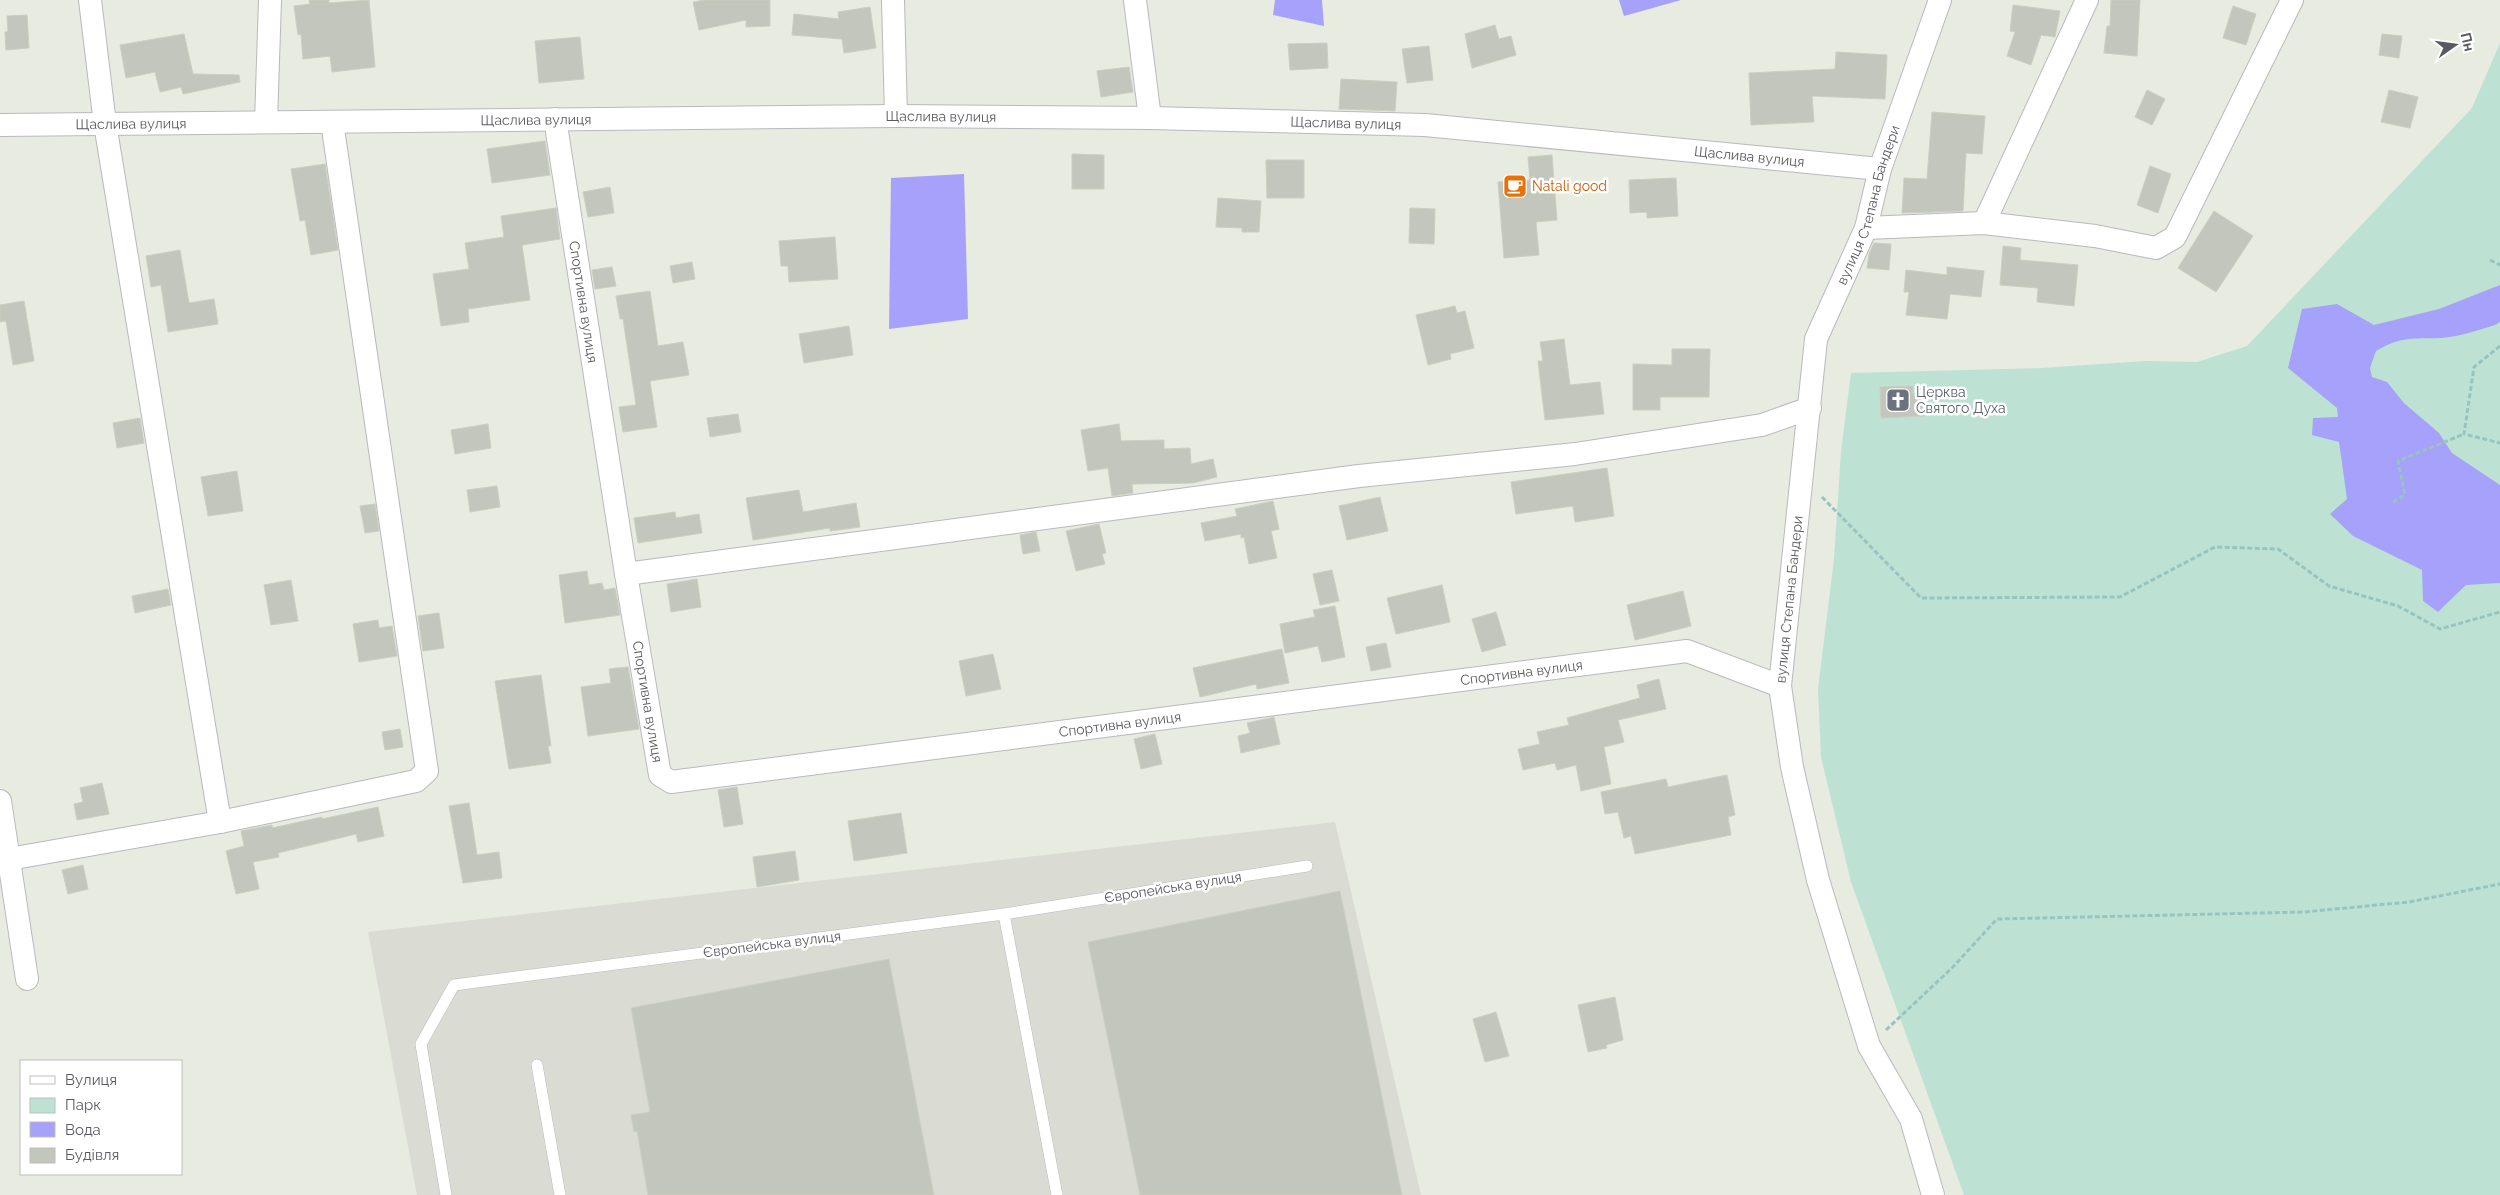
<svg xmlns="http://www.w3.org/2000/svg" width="2500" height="1195" viewBox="0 0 2500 1195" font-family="Raleway,sans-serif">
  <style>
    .industrial { fill: #dadcd4 }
    .green { fill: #bde2d4 }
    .water { fill: #a6a1fa }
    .building { fill: #c3c6bc; stroke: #cacfbf }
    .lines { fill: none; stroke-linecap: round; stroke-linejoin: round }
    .service-casing { stroke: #bab8be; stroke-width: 12 }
    .minor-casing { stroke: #bab8be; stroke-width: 24 }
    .path { stroke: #98c4c0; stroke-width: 3; stroke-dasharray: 5 2.5; stroke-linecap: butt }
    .service { stroke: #fff; stroke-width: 11 }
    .minor { stroke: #fff; stroke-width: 22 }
    .labels { text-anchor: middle; stroke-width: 5; stroke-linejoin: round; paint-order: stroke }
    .street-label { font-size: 14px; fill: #5a5960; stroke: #fff }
    .food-label { font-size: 14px; fill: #c56008; stroke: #fff; text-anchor: start }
    .worship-label { font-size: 14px; fill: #5b616d; stroke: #fff; text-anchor: start }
  </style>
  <rect width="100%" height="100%" fill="#e7ebe0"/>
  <path class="industrial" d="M1335,822L1421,1195H417L368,932Z"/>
  <path class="green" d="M2500,43V1195H1964L1851,882L1821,757L1818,689L1834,559L1841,451L1851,373L2041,368L2146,361L2197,362L2247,346L2472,108Z"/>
  <path class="water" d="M1275,0H1322L1324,26L1273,15Z
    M1619,0H1681L1624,16Z
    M964,174L968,319L889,329L891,178Z
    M2500,285V322L2495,325C2478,330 2459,337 2441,338C2413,339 2401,336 2376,351L2370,368L2372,377L2387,382L2404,403L2439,433L2452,453L2500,485V583L2466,585L2438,612L2423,601L2422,570L2353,536L2330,514L2347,499L2339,442L2312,435L2313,418L2338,417L2337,408L2288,368L2302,309L2337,304L2374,325L2439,309Z"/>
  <path class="building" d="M309,0H329V3L369,0L375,67L332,72L330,56L303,59L301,34L298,35L294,6L310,4Z
    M705,0H770V26L746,27V20L699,30L693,2Z
    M2111,0H2140L2137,56L2104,53L2107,26H2110Z
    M2013,5L2060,11L2055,37L2041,35L2031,65L2007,56L2015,32L2010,31Z
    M2233,6L2256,14L2246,45L2223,38Z
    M870,7L876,48L844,53L842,39L792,35L794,14L839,19L838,12Z
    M27,15L29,48L6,50L5,32L8,31L7,16Z
    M1495,25L1499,39L1511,36L1516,55L1472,68L1465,34Z
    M184,34L193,74L239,75L240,82L183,94L181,87L160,92L155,72L126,78L120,45Z
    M2382,34L2402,36L2399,58L2379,55Z
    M580,37L584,79L539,83L535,41Z
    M1327,43L1328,68L1290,70L1288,44Z
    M1429,46L1433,80L1407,83L1402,49Z
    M1836,52L1887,55L1885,99L1812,96L1814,122L1751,125L1749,73L1835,69Z
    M1129,67L1133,92L1101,97L1097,71Z
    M1341,79L1397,82L1395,111L1339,109Z
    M2147,90L2165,99L2152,125L2135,117Z
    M2389,90L2418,97L2410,128L2381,122Z
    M1932,112L1985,116L1982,154L1966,153L1963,211L1902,213L1904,178L1927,179Z
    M545,141L550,175L492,183L487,149Z
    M1072,154L1104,155V189H1072Z
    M1552,155L1557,220L1536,222L1539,255L1504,258L1498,182L1530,180L1528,157Z
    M1266,160H1304V198H1267Z
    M325,164L338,250L311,255L305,220L300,221L291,169Z
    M2150,166L2171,174L2158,213L2137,205Z
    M1676,178L1678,216L1647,218V212L1630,213L1629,180Z
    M610,187L614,213L588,217L583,192Z
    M1218,198L1261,201L1259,232H1242V228L1216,227Z
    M556,208L560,239L522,245L530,300L468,309L469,322L441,326L433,274L469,269L465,243L504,237L501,216Z
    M1410,208L1435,209L1434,244L1409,243Z
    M2214,211L2253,236L2216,292L2178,268Z
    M835,237L838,279L789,282L788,266H781L779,241Z
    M1874,243L1891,244L1889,270L1867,268L1869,254Z
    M2003,246L2021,248L2020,260L2078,265L2074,306L2037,302L2038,288L2000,285Z
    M180,250L189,303L214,299L218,324L168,332L161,285L151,287L146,256Z
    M692,262L695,279L673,283L670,266Z
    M612,267L616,286L595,289L592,270Z
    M1947,267L1984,271L1981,297L1950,294L1947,319L1906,315L1909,292H1904L1906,270L1947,275Z
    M650,291L658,346L683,342L689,375L650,381L657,427L623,432L619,407L636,405L623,319H620L616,296Z
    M24,301L34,361L13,365L6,321L0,322V305Z
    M1455,306L1457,313L1465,311L1474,348L1450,354L1451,359L1428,365L1416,315Z
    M849,326L853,355L804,363L799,334Z
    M1564,339L1570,385L1600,382L1604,414L1545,420L1538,361H1543L1540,342Z
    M1672,349H1710L1709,397H1660V410H1633V364L1672,365Z
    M1913,386V394H1923L1924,416L1881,418L1880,387Z
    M738,414L741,432L710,437L707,418Z
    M140,418L144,443L117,448L113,423Z
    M488,424L491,448L455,454L451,430Z
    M1119,424L1121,441L1164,440V449L1190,448L1191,464L1213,459L1217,477L1193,483L1132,484L1133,493L1112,496L1108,468L1088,471L1081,430Z
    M1607,468L1614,516L1575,522L1573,506L1516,514L1511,482Z
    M237,471L243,511L208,516L201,477Z
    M497,486L500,507L470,512L467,490Z
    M799,490L803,512L856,503L860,527L830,531V528L753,540L746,498Z
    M1380,497L1388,531L1347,540L1339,506Z
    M1273,501L1279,529L1271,531L1277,558L1249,564L1244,537L1241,538V534L1205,541L1201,523L1237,516L1235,509Z
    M375,504L379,531L365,533L360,506Z
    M675,512L676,518L699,514L702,533L638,543L634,518Z
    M1099,524L1106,553L1102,554L1105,564L1076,571L1066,531Z
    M1036,532L1040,551L1023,554L1020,535Z
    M1332,570L1339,601L1320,605L1313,574Z
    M587,571L589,585L602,583L604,590L615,588L620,615L565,623L559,575Z
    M697,579L701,607L671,612L667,584Z
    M291,580L298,621L271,625L264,585Z
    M1442,585L1450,622L1396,634L1387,598Z
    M168,589L171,605L135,613L132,596Z
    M1683,591L1691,626L1635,640L1627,605Z
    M1335,606L1345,657L1322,662L1318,646L1285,653L1280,624L1315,617L1313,610Z
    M1496,612L1506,645L1482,652L1472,619Z
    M439,613L444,648L423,651L418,616Z
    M378,620L379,628L392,626L397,656L359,662L353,624Z
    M1386,643L1391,667L1371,671L1366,647Z
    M1282,649L1289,683L1257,689L1256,684L1200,697L1193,668Z
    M993,654L1001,689L966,696L959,661Z
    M628,667L639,729L588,736L581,687L611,683L609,669Z
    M541,675L551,746H548L551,763L509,769L495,681Z
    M1659,679L1666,709L1618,720L1624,742L1604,747L1611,784L1581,791L1576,765L1557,770L1555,763L1523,770L1518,749L1540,744L1537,732L1569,725L1567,718L1640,698L1637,685Z
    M1274,717L1280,744L1241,753L1238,736L1250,733L1247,723Z
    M400,729L403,747L385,750L382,732Z
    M1155,734L1162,764L1141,769L1134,739Z
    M1727,775L1735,815L1728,817L1731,835L1635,854L1631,836L1624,838L1618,812L1605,814L1601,792L1666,779L1668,787Z
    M102,783L109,814L77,820L74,804L83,802L80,788Z
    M737,787L743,824L724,827L718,790Z
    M469,803L477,855L499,852L502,878L463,883L449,806Z
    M378,807L384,836L358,842L356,834L278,853L279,857L253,862L259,889L236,894L226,851L244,846L241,831L272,825V828L322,817V819Z
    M901,813L907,853L854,861L848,821Z
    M795,851L799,880L757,887L753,857Z
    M83,865L88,889L68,894L62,870Z
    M1340,891L1402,1195H1140L1088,942Z
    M889,959L934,1195H648L637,1131L634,1132L631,1115L650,1112L631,1008Z
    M1615,997L1623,1040L1606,1045L1607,1048L1588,1052L1578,1005Z
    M1496,1012L1509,1056L1485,1062L1473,1019Z"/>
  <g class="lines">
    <g class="service-casing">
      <path id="service" d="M1004,914L1057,1195
        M537,1065L560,1195
        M446,1195L421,1044L454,985L1004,914L1307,866"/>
    </g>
    <g class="minor-casing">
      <g id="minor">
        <path d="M90,0L105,124L220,822"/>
        <path d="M893,0L896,116"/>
        <path d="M1135,0L1150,118"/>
        <path id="s1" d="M555,119L626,574L660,775L671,782L1687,651L1780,686"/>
        <path d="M266,122L270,0"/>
        <path id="s2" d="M0,125L896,116L1150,118L1425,125L1880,169"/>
        <path d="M1984,223L2087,0"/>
        <path d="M1866,228L1984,223L2095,236L2156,248L2175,237L2292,0"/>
        <path d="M626,574L1359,476L1575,454L1762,425L1810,408"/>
        <path d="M0,801L27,979"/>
        <path d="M9,859L220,822L416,781L427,771L332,122"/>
        <path id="s3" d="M1933,1195L1911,1119L1869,1046L1818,880L1792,767L1780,686L1816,339L1866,228L1880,169L1940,0"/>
      </g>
    </g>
    <path class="path" d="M2490,260L2500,265
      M2500,346L2474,367L2464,434L2500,443
      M1822,497L1921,598L2120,597L2215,547L2278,549L2329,586L2398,606L2440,629L2500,612
      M2393,502L2405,495L2398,461L2464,434
      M1886,1030L1952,968L1997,919L2304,912L2409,902L2500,884"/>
    <use href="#service" class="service"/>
    <use href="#minor" class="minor"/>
  </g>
  <defs>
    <g id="cafe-square" transform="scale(1.25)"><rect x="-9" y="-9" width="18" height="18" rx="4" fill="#e8710a" stroke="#fff"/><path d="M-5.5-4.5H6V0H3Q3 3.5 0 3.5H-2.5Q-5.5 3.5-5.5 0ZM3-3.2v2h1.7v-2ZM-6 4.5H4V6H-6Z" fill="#fff"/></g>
    <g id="church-square" transform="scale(1.25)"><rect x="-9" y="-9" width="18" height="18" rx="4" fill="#6b7280" stroke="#fff"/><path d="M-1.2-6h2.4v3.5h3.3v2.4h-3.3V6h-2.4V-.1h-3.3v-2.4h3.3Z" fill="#fff"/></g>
  </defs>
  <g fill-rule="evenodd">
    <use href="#cafe-square" x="1515" y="186"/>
    <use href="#church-square" x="1898" y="400"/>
  </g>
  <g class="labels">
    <g class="street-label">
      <text dy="5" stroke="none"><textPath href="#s2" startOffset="941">Щаслива вулиця</textPath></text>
      <text dy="5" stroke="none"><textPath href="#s2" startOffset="536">Щаслива вулиця</textPath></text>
      <text dy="5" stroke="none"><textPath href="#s2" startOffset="1346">Щаслива вулиця</textPath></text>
      <text dy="5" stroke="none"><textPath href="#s2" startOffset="131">Щаслива вулиця</textPath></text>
      <text dy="5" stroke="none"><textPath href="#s2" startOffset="1751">Щаслива вулиця</textPath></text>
      <text dy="5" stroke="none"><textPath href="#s3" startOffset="1028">вулиця Степана Бандери</textPath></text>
      <text dy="5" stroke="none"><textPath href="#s1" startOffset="185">Спортивна вулиця</textPath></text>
      <text dy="5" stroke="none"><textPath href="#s3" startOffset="622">вулиця Степана Бандери</textPath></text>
      <text dy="5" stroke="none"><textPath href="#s1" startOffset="1535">Спортивна вулиця</textPath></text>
      <text dy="5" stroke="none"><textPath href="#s1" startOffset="590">Спортивна вулиця</textPath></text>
      <text dy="5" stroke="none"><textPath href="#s1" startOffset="1130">Спортивна вулиця</textPath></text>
      <text transform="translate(1173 887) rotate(-9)" y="5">Європейська вулиця</text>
      <text transform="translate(772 944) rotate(-7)" y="5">Європейська вулиця</text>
    </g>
    <g class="food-label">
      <text x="1532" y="191">Natali good</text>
    </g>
    <g class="worship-label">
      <text x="1916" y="397">Церква<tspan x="1916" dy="16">Святого Духа</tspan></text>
    </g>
  </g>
  <rect x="20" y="1060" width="162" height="115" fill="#ffffff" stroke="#bdbdbf"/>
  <rect x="30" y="1076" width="25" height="8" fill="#ffffff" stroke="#bdbdbf"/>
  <text x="65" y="1085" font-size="15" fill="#5a5960">Вулиця</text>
  <rect x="30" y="1098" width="25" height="15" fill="#bde2d4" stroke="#bdbdbf"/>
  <text x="65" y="1110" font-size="15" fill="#5a5960">Парк</text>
  <rect x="30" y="1122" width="25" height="15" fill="#a6a1fa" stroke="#bdbdbf"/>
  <text x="65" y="1135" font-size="15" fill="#5a5960">Вода</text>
  <rect x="30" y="1148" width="25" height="15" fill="#c3c6bc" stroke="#bdbdbf"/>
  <text x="65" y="1160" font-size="15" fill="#5a5960">Будівля</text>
  <g transform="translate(2455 45) rotate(76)" stroke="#ffffff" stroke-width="4" paint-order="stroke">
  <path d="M0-4L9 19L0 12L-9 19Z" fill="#5a5960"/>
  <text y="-8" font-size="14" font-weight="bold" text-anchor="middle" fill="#5a5960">Пн</text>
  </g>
</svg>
